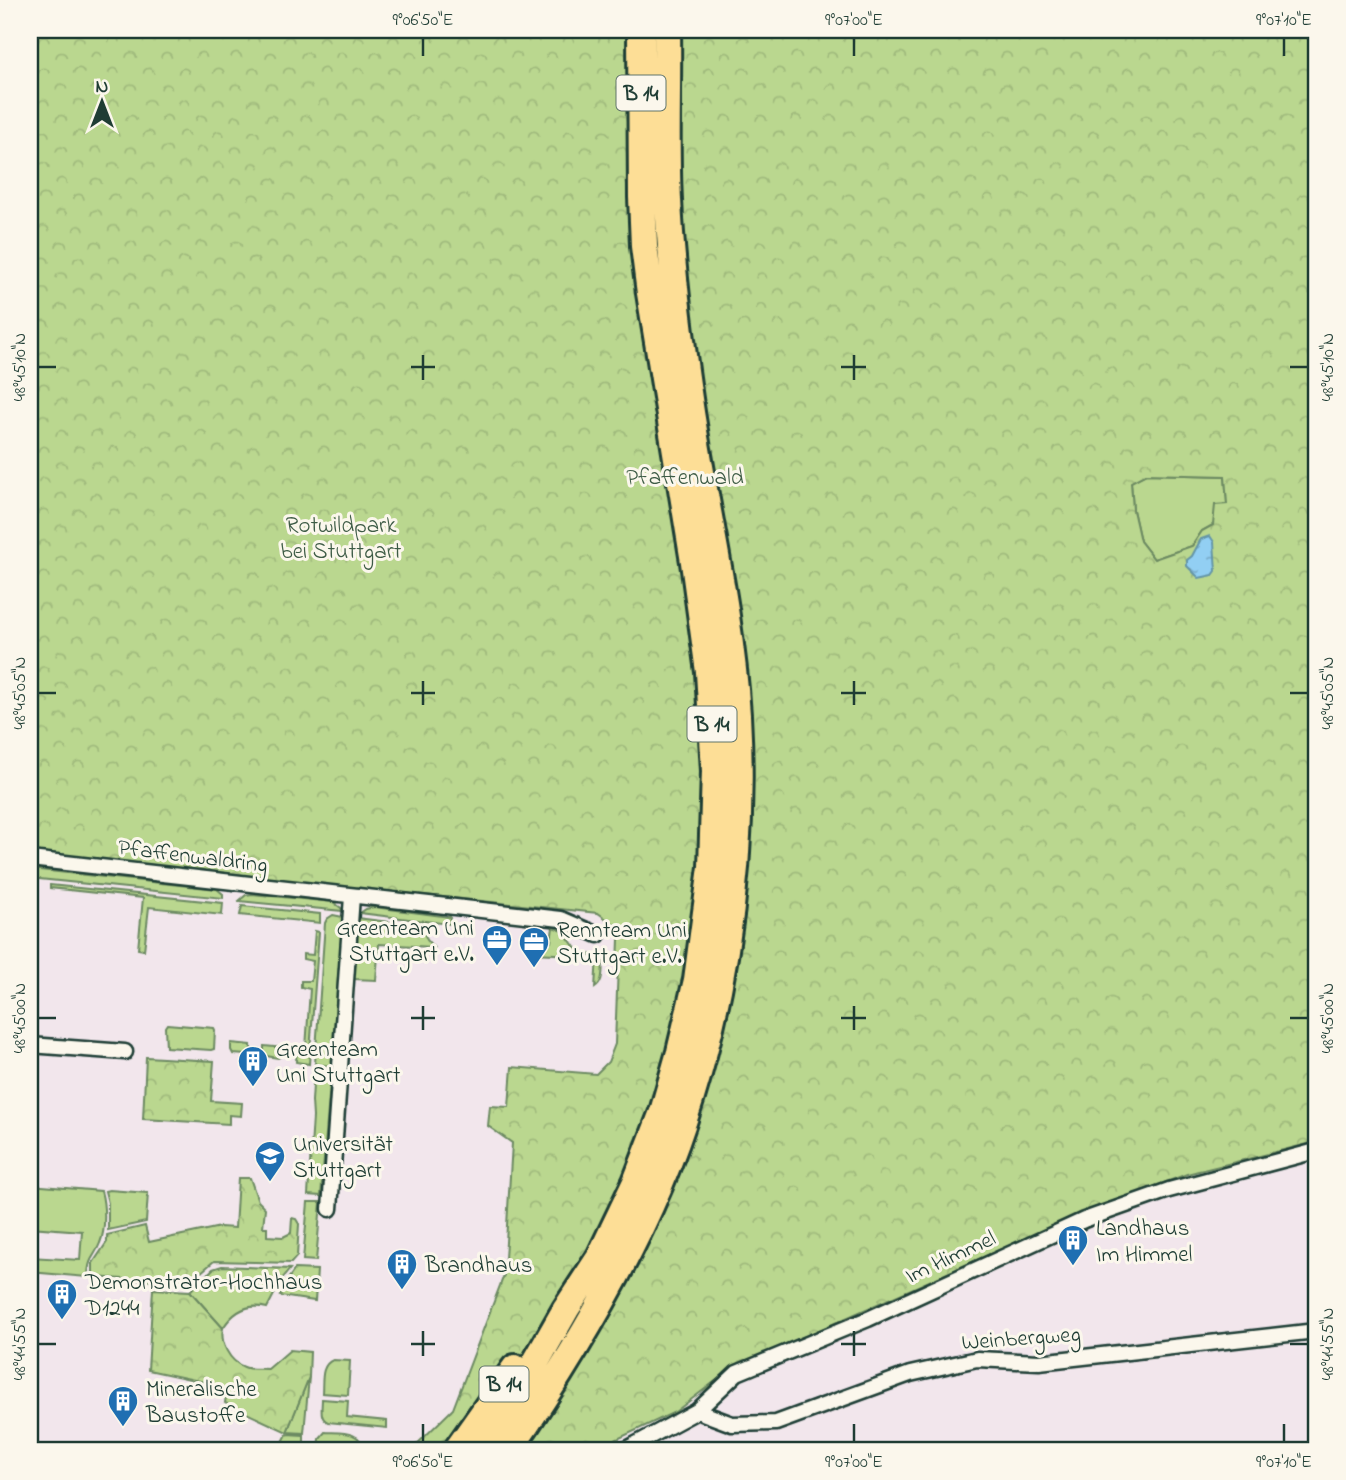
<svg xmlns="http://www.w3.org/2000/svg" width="1346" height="1480" viewBox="0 0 1346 1480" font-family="'Indie Flower',sans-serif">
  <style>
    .green { fill: #bad78f; stroke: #6c8a62; stroke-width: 2 }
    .forest { fill: url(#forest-crowns); stroke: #6c8a62; stroke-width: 2; fill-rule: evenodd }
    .water { fill: url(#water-ripples); stroke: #6495a7; stroke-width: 2 }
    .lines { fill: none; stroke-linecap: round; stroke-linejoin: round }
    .street-casing { stroke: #1f3d34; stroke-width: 19 }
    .highway-casing { stroke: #1f3d34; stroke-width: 32 }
    .street { stroke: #fbf7ec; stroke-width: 14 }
    .highway { stroke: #fdde96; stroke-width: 26 }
    .ticks { fill: none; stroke: #1f3d34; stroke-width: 2.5 }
    .labels { text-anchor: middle; stroke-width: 6; stroke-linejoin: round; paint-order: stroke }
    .shield { fill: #fbf7ec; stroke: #61756b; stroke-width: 2 }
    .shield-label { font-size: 21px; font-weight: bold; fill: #1f3d34 }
    .park-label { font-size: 23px; fill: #3e5c46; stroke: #fbf7ec }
    .street-label { font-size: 23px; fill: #1f3d34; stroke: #fbf7ec }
    .poi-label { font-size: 23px; fill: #1f3d34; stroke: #fbf7ec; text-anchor: start }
    .neatline { fill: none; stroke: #1f3d34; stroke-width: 2.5 }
    .ticks-label { font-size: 18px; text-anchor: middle; fill: #1f3d34 }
  </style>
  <defs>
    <pattern id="forest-crowns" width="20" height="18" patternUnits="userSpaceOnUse" patternTransform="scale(1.75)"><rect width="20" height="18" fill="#bad78f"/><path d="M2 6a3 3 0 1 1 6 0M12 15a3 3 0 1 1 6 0" fill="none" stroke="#9fb97c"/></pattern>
    <pattern id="water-ripples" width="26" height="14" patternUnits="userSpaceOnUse" patternTransform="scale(1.75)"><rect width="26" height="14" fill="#92cff3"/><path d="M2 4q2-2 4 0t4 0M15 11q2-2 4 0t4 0" fill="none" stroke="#77a9c6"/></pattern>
  </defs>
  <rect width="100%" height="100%" fill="#f2e6ec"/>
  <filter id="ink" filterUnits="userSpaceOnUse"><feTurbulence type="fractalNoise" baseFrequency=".0143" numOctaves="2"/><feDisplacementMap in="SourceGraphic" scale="14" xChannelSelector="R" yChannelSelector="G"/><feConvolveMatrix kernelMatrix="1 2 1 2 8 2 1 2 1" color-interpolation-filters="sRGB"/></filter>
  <g filter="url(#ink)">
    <path class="green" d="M1146,474L1225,476L1227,504L1213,525L1202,531L1192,546L1154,559L1140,541L1133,510L1131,481Z
      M30,869L217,889L223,894V898L30,878Z
      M50,885L223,903L222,915L149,907L144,950L138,949L143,898L50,888Z
      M252,894L333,902L341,908L343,911L239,901L246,895Z
      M242,906L320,914V923L240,915Z
      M374,907L450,917L449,924L360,913L366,909Z
      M333,915L343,917L331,1066L315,1064L325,923L327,919Z
      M357,918L421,926L427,940L433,947L379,944L376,980L354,979L353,977Z
      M553,927L563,931L580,954L598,955V961L603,962C602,971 604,982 595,988L597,956L534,953L535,941L551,942Z
      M315,931L319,932L309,1064L296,1062L297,1048H306L310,989L301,987V981H311L313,961L303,959V954L313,955Z
      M167,1024L214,1028L215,1030L214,1049L211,1050L166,1047L165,1027Z
      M231,1043L251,1045V1052L246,1055L233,1054L231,1050Z
      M264,1046L284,1048V1054L278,1058L266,1056L264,1054Z
      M314,1069L331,1071L321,1196L308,1195L313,1117L312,1101Z
      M30,1185L101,1191C105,1205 106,1229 100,1243C94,1259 89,1256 88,1275L87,1277L30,1272V1257L80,1260L82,1231L30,1227Z
      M109,1190L148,1193L146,1222L108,1230V1203L105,1191Z
      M308,1202H321L316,1261L303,1260Z
      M222,1266L290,1269L282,1279L267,1308C247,1303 233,1312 223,1328L190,1291L213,1269Z
      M295,1269L317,1270L315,1301L280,1296L286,1282Z
      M333,1360L350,1361L348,1395L322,1393C323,1381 320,1365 333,1360Z
      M309,1377L304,1433L287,1432Z
      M322,1399L348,1401L347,1417L387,1421V1428L328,1422C319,1418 322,1408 322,1399Z
      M325,1432C340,1433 362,1430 363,1450H318L319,1439Z
      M287,1434L304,1435V1450H279Z"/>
    <path class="forest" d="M30,30H1316V1142L1187,1174L1060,1223L731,1369L675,1412L594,1450H411L453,1409L504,1275L512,1143L488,1126L490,1106L509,1107L512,1067L596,1074L608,1062L615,1044L619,939L615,925L598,913L30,854ZM1146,474L1225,476L1227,504L1215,505L1213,525L1202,531L1192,546L1154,559L1140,541L1133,510L1131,482Z
      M146,1057L214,1061L211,1101L242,1103L241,1116L229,1115V1124L143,1119Z
      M238,1178H250L258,1201L265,1208L263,1227H267V1236L283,1237L291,1233L292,1218L296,1219L299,1224L297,1256L291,1263L214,1261L192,1280L184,1283L93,1277V1263L107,1242V1235L145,1226L149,1242L220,1227L235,1228Z
      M153,1289L190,1291L223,1328C220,1343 229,1361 244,1367C250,1370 261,1368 268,1369L290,1350L310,1352L309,1377L287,1432L225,1403L226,1396L220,1388L204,1382L148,1370Z"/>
    <path class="water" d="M1210,536L1214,542L1216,571L1213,575L1199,578L1187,566V560L1192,556L1201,539Z"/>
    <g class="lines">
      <g class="street-casing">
        <path id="street" d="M30,859L561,919L598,935
          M30,1045L125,1052
          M330,1209L352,896
          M697,1411L732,1424L776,1423L910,1374L977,1359L1039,1362L1316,1331
          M625,1450L697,1411L737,1373L868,1319L1084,1220L1169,1190L1316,1151"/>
      </g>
      <g class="highway-casing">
        <path id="highway" d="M457,1450L515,1368
          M481,1450L509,1409L566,1309L600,1257L636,1182L663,1112L680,1052L697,980L712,867L715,771L709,672L694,562L650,293L644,246L642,197L641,30
          M509,1450C566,1367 619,1280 659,1186C720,1039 746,874 737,715C730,605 703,500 688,392C679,329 671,264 668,200C665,144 668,87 667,30"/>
      </g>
      <use href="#street" class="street"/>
      <use href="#highway" class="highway"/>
    </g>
  </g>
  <path class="ticks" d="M423,38V56M854,38V56M1284,38V56M423,355V380M854,355V380M38,367H56M411,367H435M841,367H866M1290,367H1308M423,681V705M854,681V705M38,693H56M411,693H435M841,693H866M1290,693H1308M423,1006V1030M854,1006V1030M38,1018H56M411,1018H435M841,1018H866M1290,1018H1308M423,1331V1356M854,1331V1356M38,1344H56M411,1344H435M841,1344H866M1290,1344H1308M423,1424V1442M854,1424V1442M1284,1424V1442"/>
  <defs>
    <g id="office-pin" transform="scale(1.575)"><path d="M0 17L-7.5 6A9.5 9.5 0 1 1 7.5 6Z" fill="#1f6fb2" stroke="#fbf7ec"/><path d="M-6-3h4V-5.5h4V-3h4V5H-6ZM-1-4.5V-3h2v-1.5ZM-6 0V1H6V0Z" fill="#fff"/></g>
    <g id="building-pin" transform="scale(1.575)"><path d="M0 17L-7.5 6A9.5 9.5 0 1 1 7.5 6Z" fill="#1f6fb2" stroke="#fbf7ec"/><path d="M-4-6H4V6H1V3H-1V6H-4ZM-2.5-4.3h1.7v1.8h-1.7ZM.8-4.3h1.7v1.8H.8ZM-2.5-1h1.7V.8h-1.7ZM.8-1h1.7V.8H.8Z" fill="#fff"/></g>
    <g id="university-pin" transform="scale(1.575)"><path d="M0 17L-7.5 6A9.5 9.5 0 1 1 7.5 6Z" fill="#1f6fb2" stroke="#fbf7ec"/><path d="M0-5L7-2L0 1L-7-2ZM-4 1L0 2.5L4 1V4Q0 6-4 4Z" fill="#fff"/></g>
  </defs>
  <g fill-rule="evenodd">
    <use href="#office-pin" x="497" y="940"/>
    <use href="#office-pin" x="534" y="942"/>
    <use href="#building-pin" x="253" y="1061"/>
    <use href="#university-pin" x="270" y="1156"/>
    <use href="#building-pin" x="1073" y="1240"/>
    <use href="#building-pin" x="402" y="1264"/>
    <use href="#building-pin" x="62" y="1294"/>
    <use href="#building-pin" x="123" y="1401"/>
  </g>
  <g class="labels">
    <g class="shield">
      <rect x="616.5" y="75.5" width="49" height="35" rx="5"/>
      <rect x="687.5" y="706.5" width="49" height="35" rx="5"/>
      <rect x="479.5" y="1366.5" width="49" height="35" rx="5"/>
    </g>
    <g class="shield-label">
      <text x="641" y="100">B 14</text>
      <text x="712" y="731">B 14</text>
      <text x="504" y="1391">B 14</text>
    </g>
    <g class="park-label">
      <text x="685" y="484">Pfaffenwald</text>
      <text x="341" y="532">Rotwildpark<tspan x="341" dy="26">bei Stuttgart</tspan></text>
    </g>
    <g class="street-label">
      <text transform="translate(193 855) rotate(7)" y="8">Pfaffenwaldring</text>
      <text transform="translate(950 1256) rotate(-25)" y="8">Im Himmel</text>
      <text transform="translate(1021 1337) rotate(-4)" y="8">Weinbergweg</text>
    </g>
    <g class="poi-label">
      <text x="474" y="935" text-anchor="end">Greenteam Uni<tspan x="474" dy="26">Stuttgart e.V.</tspan></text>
      <text x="557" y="937">Rennteam Uni<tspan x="557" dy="26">Stuttgart e.V.</tspan></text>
      <text x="276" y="1056">Greenteam<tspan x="276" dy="26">Uni Stuttgart</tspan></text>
      <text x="293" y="1151">Universität<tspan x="293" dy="26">Stuttgart</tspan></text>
      <text x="1096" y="1235">Landhaus<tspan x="1096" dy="26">Im Himmel</tspan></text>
      <text x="425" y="1272">Brandhaus</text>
      <text x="85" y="1289">Demonstrator-Hochhaus<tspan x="85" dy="26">D1244</tspan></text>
      <text x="146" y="1396">Mineralische<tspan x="146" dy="26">Baustoffe</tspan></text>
    </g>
  </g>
  <rect width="1346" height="1480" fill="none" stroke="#fbf7ec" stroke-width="77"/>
  <g transform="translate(102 102)" stroke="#fbf7ec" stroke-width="5" paint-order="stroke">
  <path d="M0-5L12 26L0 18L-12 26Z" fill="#1f3d34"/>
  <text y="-10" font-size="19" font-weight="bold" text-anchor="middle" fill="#1f3d34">N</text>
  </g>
  <rect x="38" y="38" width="1270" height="1404" class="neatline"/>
  <g class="ticks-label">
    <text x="423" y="25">9°06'50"E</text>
    <text x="854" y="25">9°07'00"E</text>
    <text x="1284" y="25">9°07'10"E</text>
    <text transform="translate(19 367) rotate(-90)" y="6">48°45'10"N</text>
    <text transform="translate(1327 367) rotate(-90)" y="6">48°45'10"N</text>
    <text transform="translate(19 693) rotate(-90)" y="6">48°45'05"N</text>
    <text transform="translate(1327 693) rotate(-90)" y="6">48°45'05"N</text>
    <text transform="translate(19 1018) rotate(-90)" y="6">48°45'00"N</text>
    <text transform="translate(1327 1018) rotate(-90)" y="6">48°45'00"N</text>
    <text transform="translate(19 1344) rotate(-90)" y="6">48°44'55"N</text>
    <text transform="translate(1327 1344) rotate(-90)" y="6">48°44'55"N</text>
    <text x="423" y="1467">9°06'50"E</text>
    <text x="854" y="1467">9°07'00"E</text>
    <text x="1284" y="1467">9°07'10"E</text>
  </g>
</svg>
